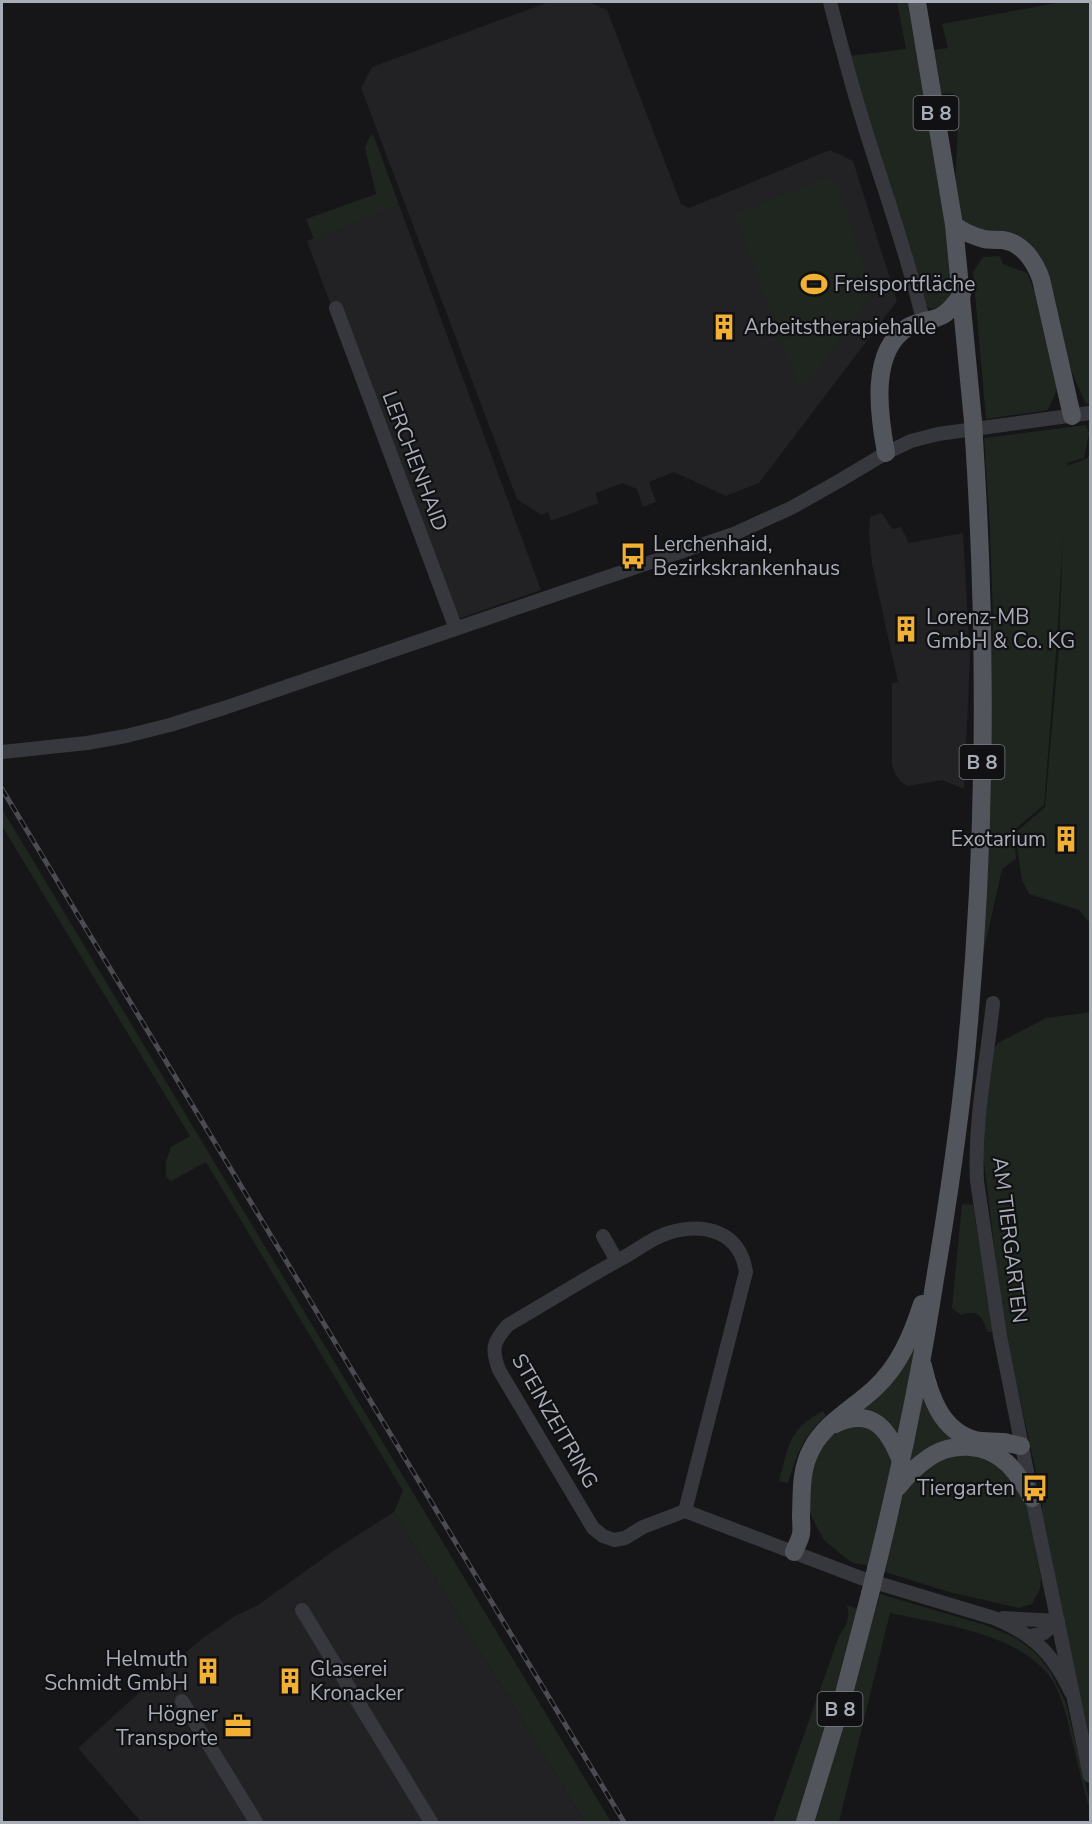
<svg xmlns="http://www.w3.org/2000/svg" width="1092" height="1824" viewBox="0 0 1092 1824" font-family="'Nunito Sans',sans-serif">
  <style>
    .built { fill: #222225 }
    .green { fill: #1e261f }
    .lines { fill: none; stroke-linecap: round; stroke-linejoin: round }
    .minor { stroke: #37383d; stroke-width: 14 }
    .major { stroke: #53555c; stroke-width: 18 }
    .rail-casing { stroke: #4a4c52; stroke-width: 5 }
    .rail { stroke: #111113; stroke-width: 3; stroke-dasharray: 9; stroke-linecap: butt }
    .major-bridge { stroke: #53555c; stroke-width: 18 }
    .labels { text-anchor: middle; stroke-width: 4.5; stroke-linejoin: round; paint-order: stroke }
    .shield { fill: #111113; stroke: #7b7e86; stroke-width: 1.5 }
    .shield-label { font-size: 20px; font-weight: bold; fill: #a8adb8 }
    .poi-label { font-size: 21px; fill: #a8adb8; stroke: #111113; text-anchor: start }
    .street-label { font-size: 21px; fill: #a8adb8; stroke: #111113 }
  </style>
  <rect width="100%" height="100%" fill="#161618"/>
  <path class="built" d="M549,2H589L607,10L681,204L689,208L830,150L853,161L897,301L759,483L726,496L674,472L649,482L656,502L643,507L637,489L623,483L595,493L599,503L551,521L548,512L541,515L517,499L361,88L372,67Z
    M399,205L541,590L449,622L307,241Z
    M882,513L892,529L901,527L909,543L963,533L970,658L964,789L942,780L908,786L901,782L896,775L892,765V683L898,682L872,564L869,535L870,517Z
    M394,1512L585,1822H141L78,1748L169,1666L207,1635L235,1616L258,1605L339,1547Z"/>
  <path class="green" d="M897,2H908C928,97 942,194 953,291C948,301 943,307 931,309L923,304L848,56L906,49Z
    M1062,2H1090V403L1086,404L1070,368L1049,275L1039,254L1024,239L1001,232H983L961,219L955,187L958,124L954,93L941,94L933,50L948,48L942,24Z
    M373,134L399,205L314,239L306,219L376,194L365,148L369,138Z
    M828,177L838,183L865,271L869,296L854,322L804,387L798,386L734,214Z
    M1000,256L1003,264L1027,273L1042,309L1059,385L1048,410L986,419L973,272L983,257Z
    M1086,425L1089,433L1084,458L1067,463V466L1088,458L1090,452V923L1079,910L1029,894L1022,880L1015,833L1045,807L1059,647L1063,536L1057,640L1044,805L1014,830L1016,859L1002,869L983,954L987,875L993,615L990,530L984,438Z
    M2,809L611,1822H585L394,1512L403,1491L206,1162L171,1181L166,1177V1161L171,1147L190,1136L2,826Z
    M1090,1011V1747L1042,1517V1499L1004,1327L982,1146L993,1050L998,1043L1046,1018L1085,1013Z
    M962,1204L973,1205L993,1332H988C981,1316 979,1309 961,1315L952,1308Z
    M916,1345L898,1436L860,1412Z
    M923,1396L960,1439L909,1466Z
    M823,1411L826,1416C802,1437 797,1455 788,1483L779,1481C789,1446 788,1429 823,1411Z
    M855,1422L874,1427L893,1458L870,1566L853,1563L847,1559L824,1540L812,1518L808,1505L806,1479L828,1435Z
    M959,1452L998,1463L1022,1494L1027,1506L1041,1579L1040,1589L1032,1604L1019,1608L949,1592L885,1572C890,1542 896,1489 922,1469C932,1461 948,1457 959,1452Z
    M880,1594L985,1625L1014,1637L1035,1652L1050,1671L1066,1703L1090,1804V1811C1084,1789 1078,1767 1073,1744C1069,1726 1065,1708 1058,1691C1033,1634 943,1625 890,1613L839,1822H813Z
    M847,1605L857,1609L818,1755L796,1822H773L839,1636C847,1625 850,1618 847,1605Z"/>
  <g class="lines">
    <path class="minor" d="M830,2C838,33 846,64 855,95C877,171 905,244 923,320
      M336,308L456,629
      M2,752L87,743L126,736L170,725L224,708L736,533L791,508L839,481L886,453L911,441L938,434L1090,413
      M993,1003C987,1062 974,1121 977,1181L1000,1336L1039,1532L1090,1776
      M603,1236L617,1261
      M685,1511L746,1272C740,1231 704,1222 668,1233C654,1237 640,1248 628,1255C587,1277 548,1302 508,1325C493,1342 491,1348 499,1370L593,1528L603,1536L614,1540L625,1538L643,1527L685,1511L861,1578L994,1618C1035,1635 1053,1654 1072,1694
      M302,1610L431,1822
      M1003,1618L1058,1621
      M1030,1636L1044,1633L1058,1621
      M182,1701L256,1822"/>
    <path class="major" d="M917,2L954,225L973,421
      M954,225C964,232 972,236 984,239C990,240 997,240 1003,240C1023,243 1035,262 1041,279L1072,416
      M886,453C879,415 869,351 908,327C918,321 929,321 939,317C949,313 956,303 962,294
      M923,1366C930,1396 941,1431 975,1440C984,1442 994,1441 1003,1442C1009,1443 1015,1445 1021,1446
      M835,1424C872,1407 888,1428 901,1461
      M897,1488C906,1477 915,1467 927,1459C951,1441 986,1443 1008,1464C1018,1474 1025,1486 1032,1498
      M794,1552C796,1546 800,1540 801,1534C802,1529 801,1522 801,1516C802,1492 800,1470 812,1448C826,1422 854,1408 875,1388C899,1366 912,1335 922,1304
      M876,1569C893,1500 908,1431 921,1362C928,1326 933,1290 939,1255C951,1181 962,1108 968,1033C986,836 987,637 974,439
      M805,1822L842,1701L870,1594"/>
    <g class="rail-casing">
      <path id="rail" d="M2,789L624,1822"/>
    </g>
    <use href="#rail" class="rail"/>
    <path class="major-bridge" d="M973,421L974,439
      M870,1594L876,1569"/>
  </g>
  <defs>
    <g id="stadium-bare" transform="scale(2.07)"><path d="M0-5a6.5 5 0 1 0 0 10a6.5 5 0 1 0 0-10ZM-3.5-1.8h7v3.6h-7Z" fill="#f2b134" stroke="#111113" stroke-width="2.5" paint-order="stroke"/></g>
    <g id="building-bare" transform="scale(2.07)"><path d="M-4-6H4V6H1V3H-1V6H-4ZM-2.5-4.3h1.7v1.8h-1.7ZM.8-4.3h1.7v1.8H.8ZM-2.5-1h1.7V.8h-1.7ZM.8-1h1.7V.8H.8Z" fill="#f2b134" stroke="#111113" stroke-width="2.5" paint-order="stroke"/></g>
    <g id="bus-bare" transform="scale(2.07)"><path d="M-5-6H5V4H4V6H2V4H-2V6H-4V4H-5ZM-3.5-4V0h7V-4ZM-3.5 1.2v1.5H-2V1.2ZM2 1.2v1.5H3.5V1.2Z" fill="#f2b134" stroke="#111113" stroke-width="2.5" paint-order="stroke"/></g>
    <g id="office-bare" transform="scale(2.07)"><path d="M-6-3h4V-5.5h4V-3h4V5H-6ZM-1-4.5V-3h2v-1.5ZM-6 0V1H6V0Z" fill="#f2b134" stroke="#111113" stroke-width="2.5" paint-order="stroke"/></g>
  </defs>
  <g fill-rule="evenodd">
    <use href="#stadium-bare" x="814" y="284"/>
    <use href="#building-bare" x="724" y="327"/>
    <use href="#bus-bare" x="633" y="556"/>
    <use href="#building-bare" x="906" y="629"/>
    <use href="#building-bare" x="1066" y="839"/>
    <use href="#bus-bare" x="1035" y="1488"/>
    <use href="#building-bare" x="208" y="1671"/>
    <use href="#building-bare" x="290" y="1681"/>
    <use href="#office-bare" x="238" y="1726"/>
  </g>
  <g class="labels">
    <g class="shield">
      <rect x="913.5" y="96" width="45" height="34" rx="4.5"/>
      <rect x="959.5" y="745" width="45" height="34" rx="4.5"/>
      <rect x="817.5" y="1692" width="45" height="34" rx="4.5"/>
    </g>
    <g class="shield-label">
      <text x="936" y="120">B 8</text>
      <text x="982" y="769">B 8</text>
      <text x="840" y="1716">B 8</text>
    </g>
    <g class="poi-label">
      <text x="834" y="291">Freisportfläche</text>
      <text x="744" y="334">Arbeitstherapiehalle</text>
      <text x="653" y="551">Lerchenhaid,<tspan x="653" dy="24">Bezirkskrankenhaus</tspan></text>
      <text x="926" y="624">Lorenz-MB<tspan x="926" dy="24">GmbH &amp; Co. KG</tspan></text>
      <text x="1046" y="846" text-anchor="end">Exotarium</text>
      <text x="1015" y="1495" text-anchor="end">Tiergarten</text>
      <text x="188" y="1666" text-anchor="end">Helmuth<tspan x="188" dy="24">Schmidt GmbH</tspan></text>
      <text x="310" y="1676">Glaserei<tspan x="310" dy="24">Kronacker</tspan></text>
      <text x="218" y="1721" text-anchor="end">Högner<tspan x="218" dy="24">Transporte</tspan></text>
    </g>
    <g class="street-label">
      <text transform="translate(415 461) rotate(69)" y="7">LERCHENHAID</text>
      <text transform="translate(1010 1240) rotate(83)" y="7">AM TIERGARTEN</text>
      <text transform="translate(555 1421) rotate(60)" y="7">STEINZEITRING</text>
    </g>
  </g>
  <rect width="1092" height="1824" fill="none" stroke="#a8adb8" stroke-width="6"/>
</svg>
